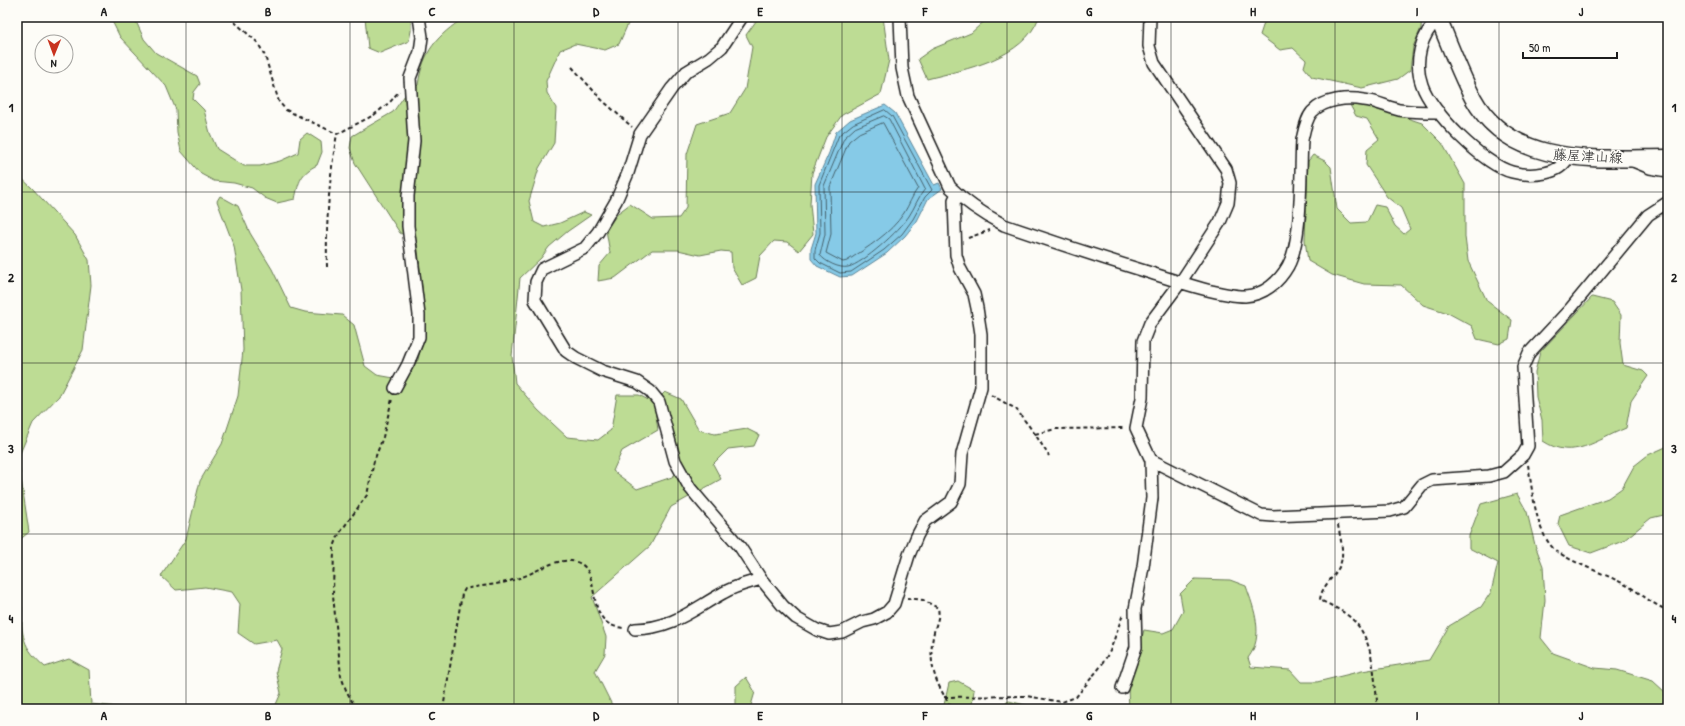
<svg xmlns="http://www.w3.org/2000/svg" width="1685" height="726" viewBox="0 0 1685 726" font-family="'Patrick Hand','Klee One',sans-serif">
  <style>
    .green { fill: #bddc94; stroke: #6c7c58 }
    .water { fill: #86cae7; stroke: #5c8496 }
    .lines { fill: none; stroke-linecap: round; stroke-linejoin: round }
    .shore { stroke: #46626d; stroke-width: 1 }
    .street-casing { stroke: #1c1c1c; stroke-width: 14 }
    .secondary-casing { stroke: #1c1c1c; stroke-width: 19 }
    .path { stroke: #1c1c1c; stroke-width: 2; stroke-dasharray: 4 3; stroke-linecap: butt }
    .street { stroke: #fdfcf7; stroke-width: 11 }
    .secondary { stroke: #fdfcf7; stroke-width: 16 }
    .grid { fill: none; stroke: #1c1c1c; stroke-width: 1; stroke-opacity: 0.55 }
    .labels { text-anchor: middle; stroke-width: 3.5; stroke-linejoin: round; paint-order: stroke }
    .street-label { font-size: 14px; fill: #1c1c1c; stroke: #fdfcf7 }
    .neatline { fill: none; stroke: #1c1c1c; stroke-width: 1.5 }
    .grid-label { font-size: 13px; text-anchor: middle; font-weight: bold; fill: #1c1c1c }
  </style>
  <rect width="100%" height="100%" fill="#fdfcf7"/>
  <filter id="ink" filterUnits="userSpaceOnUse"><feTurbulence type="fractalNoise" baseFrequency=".025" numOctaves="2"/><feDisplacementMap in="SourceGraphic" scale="8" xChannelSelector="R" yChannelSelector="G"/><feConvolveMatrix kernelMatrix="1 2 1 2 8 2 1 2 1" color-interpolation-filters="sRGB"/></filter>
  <g filter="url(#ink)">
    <path class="green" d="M110,17H134L144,39L156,53L197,76L200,84L194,92L193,99L204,110L210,133L217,149L244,166H260L280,161L298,153L300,139L307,133L321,142L322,152L317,165C300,174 299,181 295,199L277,203L265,198L252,188L234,183L214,181L201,174L181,151L177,132L176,110L166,86L120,37Z
      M365,17H411V31L409,41L380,53L368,48Z
      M465,17H631L619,44L605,50L575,44L560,50L546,81L547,93L556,108L554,143L539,168L529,201L534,222L544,227L560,223L584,212L591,215L568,231L549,247L541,258L520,278L512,356L515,383L538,410L567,437L598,440L611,430L617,395H639L654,403L658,430L622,451L613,471L637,489L672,477L684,467L676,450L661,396L665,392L681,399L699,430L715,434L747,429L759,435L754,446L728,449L713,464L721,479L671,507L650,546L592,597L606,637L605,654L595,671L614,709H274L281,693L276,671L282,649L277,640L254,644L238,633L240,604L232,592L205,587L176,590L161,576L186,539L200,481L222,444L238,396L243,350L241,290L234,246L217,201L220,196L238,206L250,233L272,269L291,308L305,312L342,315L354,325L365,366L377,375L394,378L405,374L418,360L423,337L424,305L417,241L400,233L355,163L350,148L352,136L393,112L405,95L418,85C423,51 437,36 465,17Z
      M759,17H883L889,60L881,94L842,115L826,137L812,173L810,204L813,234L799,251L787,242L774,241L760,256L756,278L742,285L732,268L731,252L721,251L700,255L678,250H652L615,278L598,281L599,266L610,253L606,230L618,213L630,204L653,219L679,218L686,208L687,154L697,124L730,113L745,89L752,47L746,35Z
      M989,17H1039C1024,59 966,69 927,79L918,59L932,49L971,33Z
      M1266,17H1422L1421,28L1413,47L1410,70L1398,79L1362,88L1312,77L1304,67L1306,60L1293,48L1280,50L1260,35Z
      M1362,103L1422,123L1442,143L1465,184V237L1468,261L1487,301L1512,320L1509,339L1499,344L1477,339L1472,326L1448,313L1423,305L1401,285L1364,284L1332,275L1308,261L1305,240L1308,161L1313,155L1325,161L1331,167L1337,209L1351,223L1367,222L1375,205L1385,207L1395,226L1404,234L1410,229L1401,208L1387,197L1366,165L1367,149L1379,139L1367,119L1356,116L1350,105Z
      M17,174L32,188L75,235L89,260L91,285L83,350L59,396L33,423L18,458L29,532L17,542Z
      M1592,297L1612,302L1621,315L1620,343L1623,365L1643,371L1648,376L1631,401L1626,428C1596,440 1573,461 1543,441L1542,420L1536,397L1535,372L1540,352Z
      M1668,446V514L1651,518L1623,541L1591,553L1569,546L1558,524L1560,515L1608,498L1622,488L1634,466L1648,455Z
      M1517,494L1527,512L1535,545L1543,566L1545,600L1541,638L1553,653L1595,668L1617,670L1653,681L1665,692L1664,701L1655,709H1129L1128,688L1144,630L1163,633L1173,629L1183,611L1180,594L1195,579L1230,580L1246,586C1254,609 1265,636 1248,658L1251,667L1290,670L1301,682H1317L1362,671L1429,660L1449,626L1481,607L1491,592L1498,563L1469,548V536L1481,504Z
      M17,601L22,607C21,635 22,647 45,667L69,659L89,670L91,704L136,709H17Z
      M746,677L755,692L750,709H736V686Z
      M958,681L974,690L972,705L975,709H945L944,705L949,683Z
      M1009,701L1041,709H997V707Z"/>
    <path class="water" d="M885,105L895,113L934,185L939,183L942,189L928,199L917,221L905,236L887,253L852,276L840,277L817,266L811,259V249L816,233L815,184L829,153L836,132L850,120Z"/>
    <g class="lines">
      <path class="shore" d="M885,110L892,116L932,190L925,197L913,219L902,234L884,250L851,272L840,273L820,263L815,258V250L820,233L819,185L839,135L853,124Z
        M884,116L889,119L925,189C918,197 915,207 909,216C900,230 863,264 848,267C840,269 825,262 820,255L825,234L824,186L844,138L855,128Z
        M883,123L918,188C912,196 909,205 904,213C890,234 868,247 847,261L843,262L826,253L831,234L830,187L849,141L859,133Z"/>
      <g class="street-casing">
        <path id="street" d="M742,17L722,47L709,58L686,72L672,88L640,134L628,173L616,201L598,232L585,248L542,269L536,282L535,300L566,351L576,358L602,371L637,382L650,391L659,402L675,461L690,488L740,547L761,579L783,606L796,618L817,630L829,634L842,632L862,622L874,619L887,612L894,604L909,555L917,536L925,521L951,502L960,484L962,454L981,387V334L977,308L974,294L960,268L956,255L954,200L957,194
          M900,17L902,68L908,96L950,187C966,203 985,215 1004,225C1053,242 1102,258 1151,273C1176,281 1220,296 1245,296C1264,295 1279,282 1288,266C1303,239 1300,172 1302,140C1304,131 1306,119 1312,112C1324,99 1348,97 1364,100C1376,101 1387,107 1399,110C1412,112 1425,112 1439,112
          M1439,19C1420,34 1414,63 1422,85C1431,112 1484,165 1512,172C1523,175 1534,175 1545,173C1556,171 1564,166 1569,156
          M1633,161L1650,168L1668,171
          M395,388L408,364L419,337V315L408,226V196L414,141L410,78L420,52L422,37L419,17
          M1151,460L1261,515L1273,516L1390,511L1404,507L1422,485L1432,480L1489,476L1504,472L1523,455L1528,446L1523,367L1529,353L1571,308L1648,215L1668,202
          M635,629C673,628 692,610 723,593C734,586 748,583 761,579
          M1122,688L1136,647L1135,609L1143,567L1152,498L1151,460L1136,428L1142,398L1143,341L1150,323L1180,283L1220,222L1228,203L1230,183L1226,169L1154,63L1149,46L1150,17"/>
      </g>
      <g class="secondary-casing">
        <path id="secondary" d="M1438,17C1449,44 1460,73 1473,98C1512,169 1599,158 1668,158"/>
      </g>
      <path class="path" d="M229,17L258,43L265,56L279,102L286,110L337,134
        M572,67L601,99L632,127
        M968,238L990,230
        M327,267C326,223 329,178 337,134L374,115L391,101L399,91
        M991,395L1016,409L1035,434L1049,456
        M1035,434L1056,429L1124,428
        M1528,465C1533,491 1535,537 1559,553C1580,566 1604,573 1626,585C1640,592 1652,605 1668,610
        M1338,525C1340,537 1345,553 1340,565C1335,577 1321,586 1320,600C1330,605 1344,611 1352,619C1375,640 1374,680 1378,709
        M907,598L923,600L938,608C940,617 936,624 934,632C927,663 935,684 953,709
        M944,697L1026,696L1062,702L1076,697L1101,666L1110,651L1123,614
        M356,709L346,690L341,676L333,595L334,547L339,534L367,495L374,461L383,437L392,399
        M443,709L462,594L465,589C482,585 500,585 516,579C535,574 551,559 571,561C608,564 578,625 624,628"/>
      <use href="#street" class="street"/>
      <use href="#secondary" class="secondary"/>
    </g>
  </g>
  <path class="grid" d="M186,17V709M350,17V709M514,17V709M678,17V709M842,17V709M1007,17V709M1171,17V709M1335,17V709M1499,17V709M17,192H1668M17,363H1668M17,534H1668"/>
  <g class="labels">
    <g class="street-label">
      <text transform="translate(1588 156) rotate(3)" y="5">藤屋津山線</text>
    </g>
  </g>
  <rect width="1685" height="726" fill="none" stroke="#fdfcf7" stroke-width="44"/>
  <g transform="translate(54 54) rotate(181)"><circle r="19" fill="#fdfcf7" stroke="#a3a29f"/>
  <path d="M0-3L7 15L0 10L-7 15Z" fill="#c8321e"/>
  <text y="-6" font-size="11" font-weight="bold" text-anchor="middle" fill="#1c1c1c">N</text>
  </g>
  <path d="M1523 52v6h94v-6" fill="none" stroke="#1c1c1c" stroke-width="2"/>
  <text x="1529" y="52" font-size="12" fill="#1c1c1c" stroke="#fdfcf7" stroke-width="3" paint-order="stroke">50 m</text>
  <rect x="22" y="22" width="1641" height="682" class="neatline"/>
  <g class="grid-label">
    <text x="104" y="16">A</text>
    <text x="268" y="16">B</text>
    <text x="432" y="16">C</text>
    <text x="596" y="16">D</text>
    <text x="760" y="16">E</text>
    <text x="925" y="16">F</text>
    <text x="1089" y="16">G</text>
    <text x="1253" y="16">H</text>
    <text x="1417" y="16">I</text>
    <text x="1581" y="16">J</text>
    <text x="11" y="112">1</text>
    <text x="1674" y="112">1</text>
    <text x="11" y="282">2</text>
    <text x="1674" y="282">2</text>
    <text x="11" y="453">3</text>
    <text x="1674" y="453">3</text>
    <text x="11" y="623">4</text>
    <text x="1674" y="623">4</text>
    <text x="104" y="720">A</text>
    <text x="268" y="720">B</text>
    <text x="432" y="720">C</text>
    <text x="596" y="720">D</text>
    <text x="760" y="720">E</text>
    <text x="925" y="720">F</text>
    <text x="1089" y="720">G</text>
    <text x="1253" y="720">H</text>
    <text x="1417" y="720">I</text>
    <text x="1581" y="720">J</text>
  </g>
</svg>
